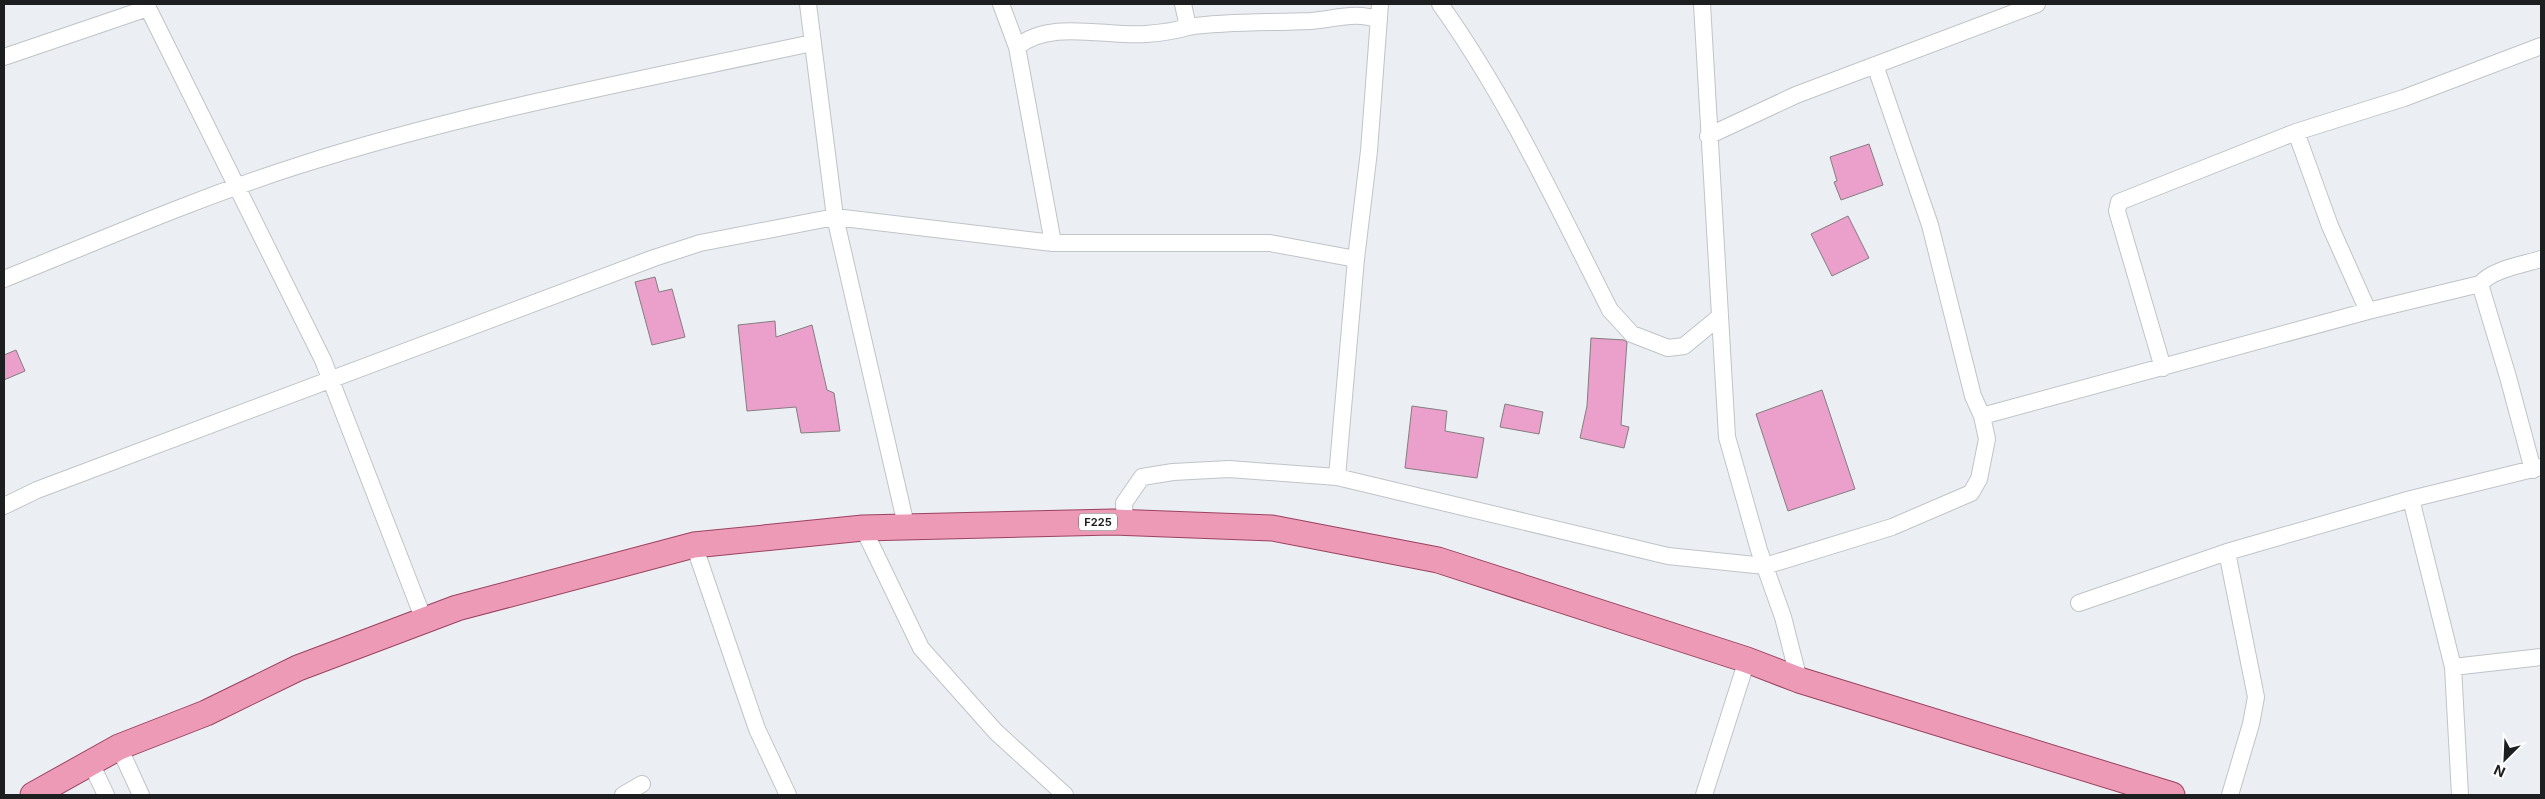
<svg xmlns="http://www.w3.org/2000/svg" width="2545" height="799" viewBox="0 0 2545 799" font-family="Inter,sans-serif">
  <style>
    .building { fill: #eb9fcb; stroke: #837e80 }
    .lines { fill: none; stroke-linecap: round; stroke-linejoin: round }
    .street-casing { stroke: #c0c3c8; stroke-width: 18 }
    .primary-casing { stroke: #9c4260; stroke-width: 27 }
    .street { stroke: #fff; stroke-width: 16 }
    .primary { stroke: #ec9ab5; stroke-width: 25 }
    .labels { text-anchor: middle; stroke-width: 5; stroke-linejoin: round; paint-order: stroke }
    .shield { fill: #fff; stroke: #616263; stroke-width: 1 }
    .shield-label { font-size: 11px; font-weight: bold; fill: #1d1e20 }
  </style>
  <rect width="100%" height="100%" fill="#ebeef2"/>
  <path class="building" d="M1869,144L1883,185L1841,200L1834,182L1837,181L1830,157Z
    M1848,216L1869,258L1832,276L1811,234Z
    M655,277L659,292L672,289L685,337L652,345L635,282Z
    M775,321L776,337L812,325L827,390L834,393L840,431L801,433L796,407L747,411L738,325Z
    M1591,338L1624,340L1627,342L1621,425L1629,427L1624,448L1580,438L1587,406Z
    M16,350L25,371L4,380V355Z
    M1822,390L1855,489L1788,511L1756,414Z
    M1505,404L1543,412L1539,434L1500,427Z
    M1412,406L1447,411L1445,431L1484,438L1477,478L1405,468Z"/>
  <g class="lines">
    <g class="street-casing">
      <path id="street" d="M146,4L323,360L424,620
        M808,4L835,217L906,525
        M1001,4L1017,47L1053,243
        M1183,4L1188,27C1229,21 1270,23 1311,21C1336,19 1356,11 1379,20
        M1440,4C1508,99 1557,206 1610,310L1632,334L1668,348L1684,346L1718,318
        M1702,4L1727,437L1759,550L1783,617L1799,680
        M1017,47C1049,19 1106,37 1146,34C1160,33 1175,31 1188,27
        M4,57L148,8
        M2296,132L2330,226L2368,311
        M1708,136L1796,95L2037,4
        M4,279C101,240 197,198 297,166C465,112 640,80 812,43
        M2480,284L2508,377L2533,470
        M2163,368L2117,211L2119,202L2296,132L2404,98L2541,46
        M1982,416L2368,311L2480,284C2493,269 2522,265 2541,259
        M1337,477L1356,259L1369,151L1380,4
        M2411,499L2453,667L2460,795
        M4,506L37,490L654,258L700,243L835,217L1053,243H1270L1356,259
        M1125,522L1124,503L1142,477L1173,472L1229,469L1337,477L1668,556L1765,566L1892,527L1971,493L1979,479L1987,439L1982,416L1973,396L1930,225L1875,65
        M863,528L921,648L996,732L1065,795
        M694,545L757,729L788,795
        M2227,552L2256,697L2251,724L2230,795
        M2079,603L2227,552L2411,499L2541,467
        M2453,667L2541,657
        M119,747L141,795
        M90,761L106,795
        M623,795L642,784
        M1704,795L1747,660"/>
    </g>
    <g class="primary-casing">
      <path id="primary" d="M33,795L119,747L206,713L298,668L457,608L694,545L863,528L1113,522L1272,528L1438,560L1747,660L1799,680L2172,795"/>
    </g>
    <use href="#street" class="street"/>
    <use href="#primary" class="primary"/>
  </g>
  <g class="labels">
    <rect class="shield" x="1079" y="513.5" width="38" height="17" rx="4"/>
    <g class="shield-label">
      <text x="1098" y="526">F225</text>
    </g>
  </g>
  <rect width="2545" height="799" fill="none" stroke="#1d1e20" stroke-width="10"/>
  <g transform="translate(2505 759) rotate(204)" stroke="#ffffff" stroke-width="4" paint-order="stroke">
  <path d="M0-4L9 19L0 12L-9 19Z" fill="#1d1e20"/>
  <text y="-8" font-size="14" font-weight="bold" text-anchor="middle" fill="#1d1e20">N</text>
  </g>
</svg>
